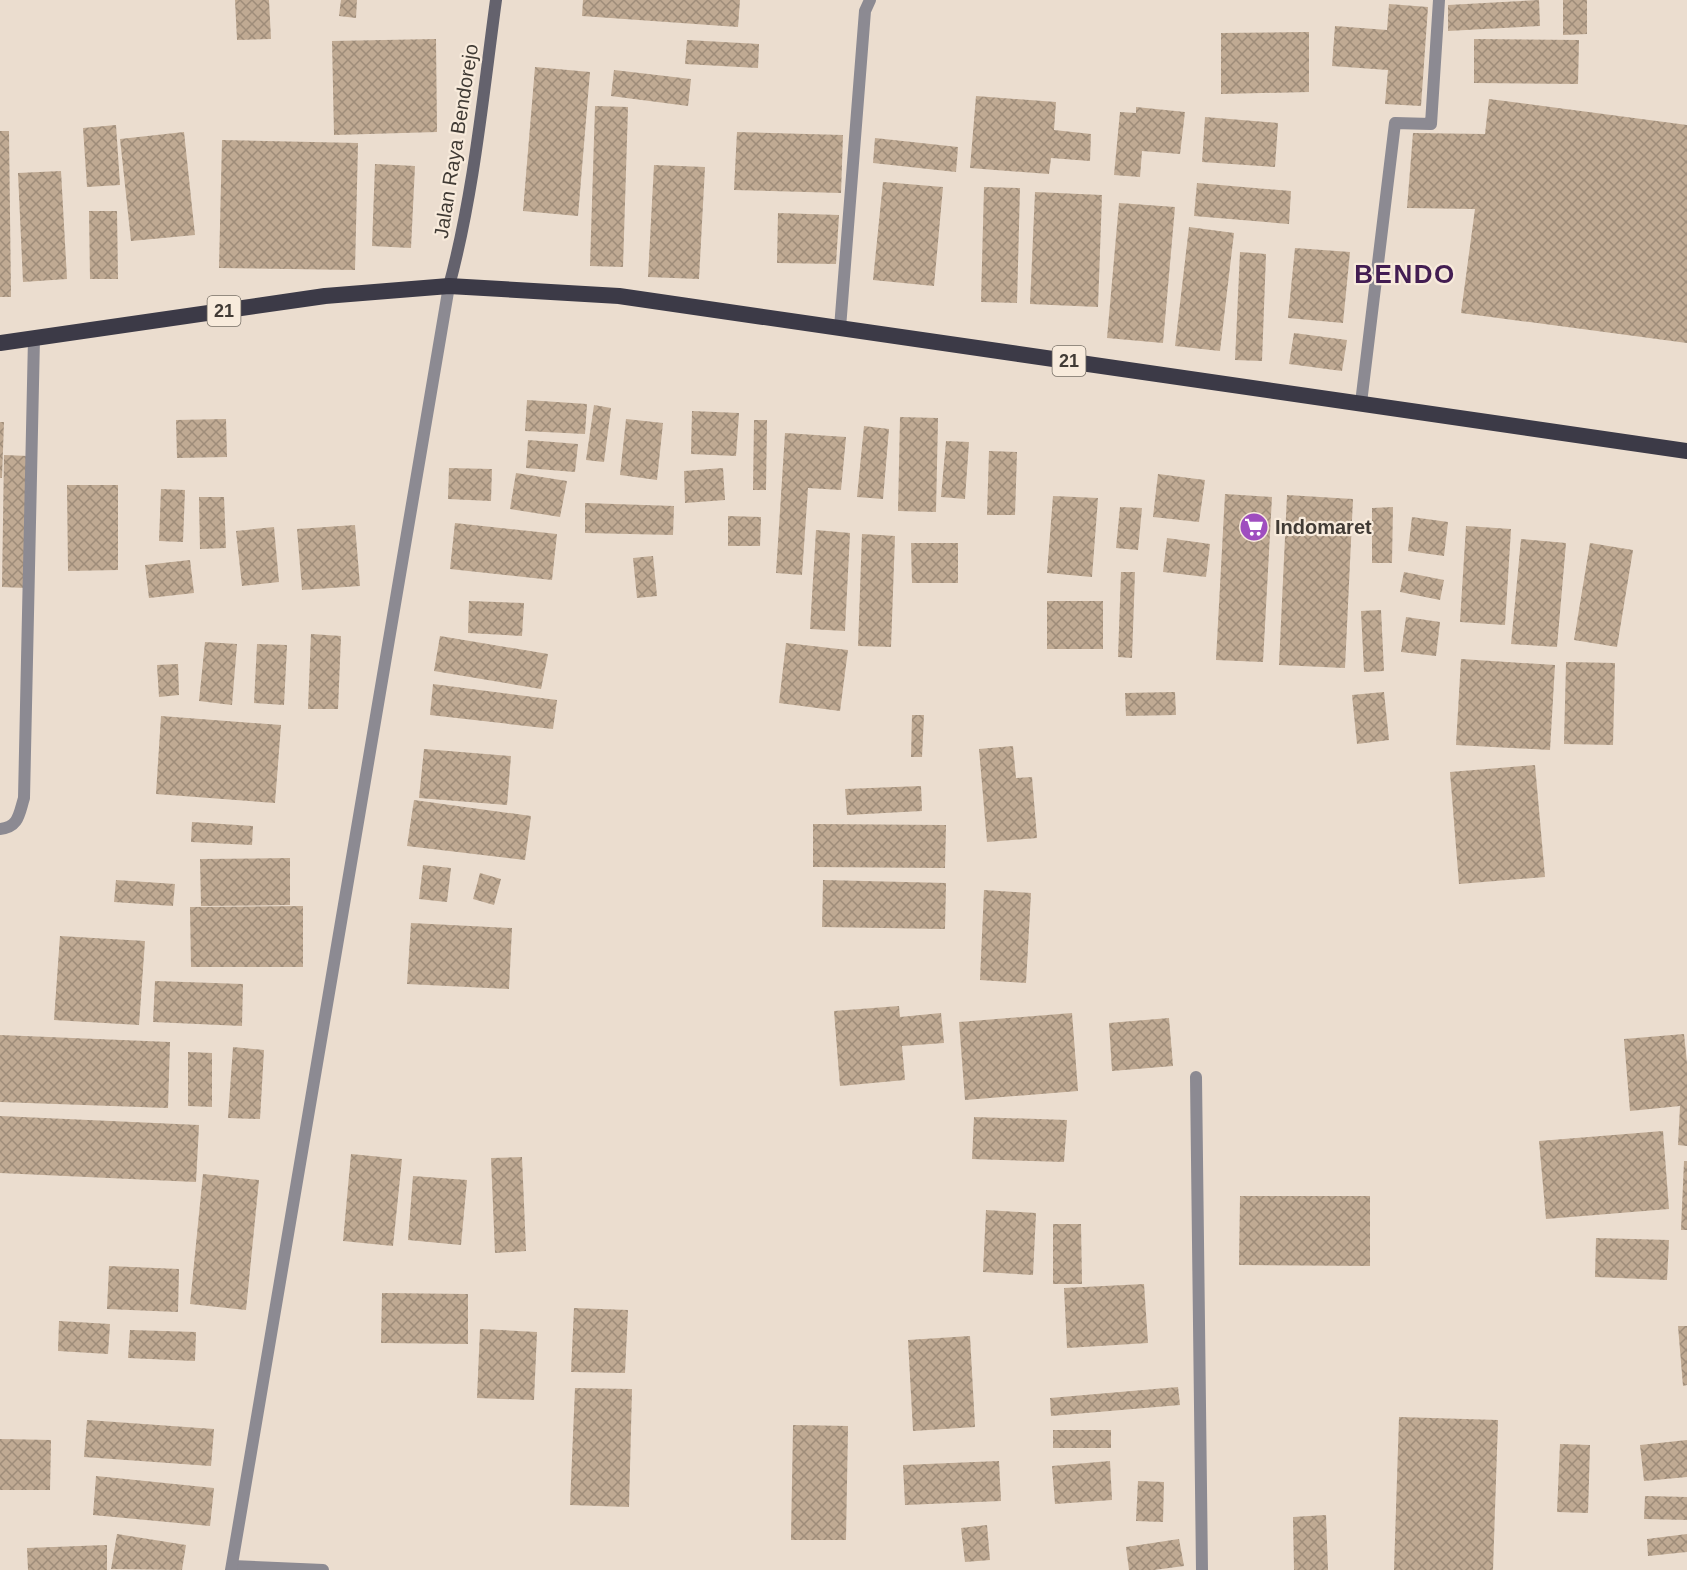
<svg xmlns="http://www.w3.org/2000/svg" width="1687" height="1570" viewBox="0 0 1687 1570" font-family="Helvetica,sans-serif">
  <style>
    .building { fill: url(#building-cross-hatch) }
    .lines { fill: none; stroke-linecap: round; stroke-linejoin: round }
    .minor { stroke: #8c8a92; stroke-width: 12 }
    .tertiary { stroke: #8c8a92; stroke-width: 12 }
    .secondary { stroke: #64626d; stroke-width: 12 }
    .trunk { stroke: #3c3a47; stroke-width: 16 }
    .labels { text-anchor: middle; stroke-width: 4.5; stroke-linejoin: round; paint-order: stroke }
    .shield { fill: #f8ebdc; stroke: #787067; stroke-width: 1.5 }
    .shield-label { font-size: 18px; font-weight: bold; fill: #413b35 }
    .street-label { font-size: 20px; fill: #413b35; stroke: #f8ebdc }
    .poi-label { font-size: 20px; font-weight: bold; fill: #413b35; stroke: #f8ebdc; text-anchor: start }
    .district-label { font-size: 26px; font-weight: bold; letter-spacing: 1.5px; fill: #431d52; stroke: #f8ebdc }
  </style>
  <defs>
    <pattern id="building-cross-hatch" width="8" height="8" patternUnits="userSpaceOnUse" patternTransform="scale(1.5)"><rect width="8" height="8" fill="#c0aa93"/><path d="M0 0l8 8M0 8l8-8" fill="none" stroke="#9e8c79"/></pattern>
  </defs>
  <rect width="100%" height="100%" fill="#ebddcf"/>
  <path class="building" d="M235,0H269L271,39L237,40Z
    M341,0H357L356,18L339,16Z
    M583,0H740L738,27L582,16Z
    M1539,0L1540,26L1448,31V5Z
    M1563,0H1587V34L1563,35Z
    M1389,4L1428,7L1421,106L1385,104L1388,70L1332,66L1335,26L1387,30Z
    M1309,32V92L1221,94V33Z
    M436,39L437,132L334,135L332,41Z
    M1474,39L1579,40L1578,84L1474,83Z
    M687,40L759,44L758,68L685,64Z
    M535,67L590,72L578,216L523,211Z
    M614,70L691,79L688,106L611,96Z
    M976,96L1056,102L1054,130L1091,134L1090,161L1051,158L1049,174L970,168Z
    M1489,99L1687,125V343L1461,313L1475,209L1407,208L1413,133L1485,134Z
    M595,106L628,107L623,267L590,266Z
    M1136,107L1185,112L1180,154L1142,151L1140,177L1114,175L1120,112L1136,113Z
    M1205,117L1278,123L1275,167L1202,162Z
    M116,125L120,185L87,187L83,128Z
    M0,131H9L11,297H0Z
    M184,132L195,235L131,241L120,139Z
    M737,132L843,135L841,193L734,190Z
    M875,138L958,147L956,172L873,163Z
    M222,140L358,143L355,270L219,268Z
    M375,164L415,166L411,248L372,246Z
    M654,165L705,167L699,279L648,277Z
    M61,171L67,279L23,282L18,173Z
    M883,182L943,187L934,286L873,280Z
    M1197,183L1291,191L1289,224L1194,216Z
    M984,187L1020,188L1017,303L981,302Z
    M1035,192L1102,195L1098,307L1030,304Z
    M1119,203L1175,207L1163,343L1107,338Z
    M89,211H117L118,279H90Z
    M778,213L839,215L836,264L777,263Z
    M1189,227L1234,233L1220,351L1175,346Z
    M1295,248L1350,252L1343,323L1288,318Z
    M1240,252L1266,254L1262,361L1235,360Z
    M1294,333L1347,340L1342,371L1289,364Z
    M527,400L587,404L585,434L525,431Z
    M594,405L611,408L604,462L586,460Z
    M692,411L739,413L736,456L691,454Z
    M900,417L938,418L936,512L898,511Z
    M226,419L227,457L177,458L176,420Z
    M626,419L663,423L657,480L620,475Z
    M754,420H767L766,490H753Z
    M0,422H4L2,478H0Z
    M864,426L889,429L883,499L857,497Z
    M785,433L846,437L841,490L808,488L802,575L776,573Z
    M528,440L578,444L575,472L526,468Z
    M946,441L969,442L965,499L941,497Z
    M989,451L1017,452L1015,515H987Z
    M4,455L28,456L25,588L2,587Z
    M449,468L492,469L491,501L448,499Z
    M723,468L725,500L685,503L684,471Z
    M516,473L567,481L560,517L510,509Z
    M1158,474L1205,480L1199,522L1153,517Z
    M67,485H118V570L68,571Z
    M161,489L185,490L183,542L159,541Z
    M1225,494L1272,497L1263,662L1216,660Z
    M1287,495L1353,499L1345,668L1279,665Z
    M1053,496L1098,498L1092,577L1047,573Z
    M199,497H224L226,548L200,549Z
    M585,503L674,506L673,535L585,533Z
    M1120,507L1142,508L1138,550L1116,548Z
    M1393,507L1392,563H1372V508Z
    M728,516L761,517L760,546H728Z
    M1412,517L1448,522L1444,556L1408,551Z
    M455,523L557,534L552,580L450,569Z
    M355,525L360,586L302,590L297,529Z
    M1466,526L1511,529L1505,625L1460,622Z
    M274,527L279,582L242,586L236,531Z
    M816,530L850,533L845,631L810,629Z
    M862,534L895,536L891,647L858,646Z
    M1167,538L1210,544L1206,577L1163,572Z
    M1521,539L1566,543L1557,647L1511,644Z
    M911,543H958V583H912Z
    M1590,543L1633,550L1617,647L1574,640Z
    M653,556L657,596L637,598L633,558Z
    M190,560L194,593L149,598L145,565Z
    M1121,572H1135L1132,658L1118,657Z
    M1404,572L1444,580L1440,600L1400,592Z
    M469,601L524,603L522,636L468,633Z
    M1047,601H1103V649H1047Z
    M1381,610L1384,671L1364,672L1361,611Z
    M1406,617L1440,622L1436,656L1401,652Z
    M311,634L341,636L338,709H308Z
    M440,636L548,654L541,689L434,671Z
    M205,642L237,644L232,705L199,701Z
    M786,643L848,650L840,711L779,703Z
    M257,644L287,645L284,705L254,703Z
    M1461,659L1555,665L1550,750L1456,745Z
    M1566,662L1615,663L1613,745L1564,744Z
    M178,664L179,695L159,697L157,665Z
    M433,684L557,700L553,729L430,715Z
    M1175,692L1176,715L1126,716L1125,693Z
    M1384,692L1389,740L1357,744L1352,695Z
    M912,715H924L922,757H911Z
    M161,716L281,725L275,803L156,794Z
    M1013,746L1016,778L1032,777L1037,838L987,842L979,749Z
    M424,749L511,756L507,805L419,798Z
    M1535,765L1545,877L1459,884L1450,772Z
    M921,786L922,811L847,815L845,789Z
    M414,800L531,816L525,860L407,846Z
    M192,822L253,826L252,845L191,842Z
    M813,824L946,825L945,868L813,867Z
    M290,858V905L201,906L200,859Z
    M423,865L451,868L447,902L419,899Z
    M480,873L501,879L494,905L473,899Z
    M116,880L175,884L173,906L114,902Z
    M823,880L946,883L945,929L822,927Z
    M984,890L1031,893L1026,983L980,980Z
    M303,906V967H191L190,907Z
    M411,923L512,928L509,989L407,984Z
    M60,936L145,941L139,1025L54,1020Z
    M155,981L243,984L242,1026L153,1022Z
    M899,1006L900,1017L941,1013L944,1043L902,1046L905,1080L840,1086L834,1011Z
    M1072,1013L1078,1091L965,1100L959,1022Z
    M1169,1018L1173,1066L1112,1071L1109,1023Z
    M1684,1034L1687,1063V1146L1678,1145L1680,1106L1630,1111L1624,1039Z
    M0,1035L170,1042L168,1108L0,1102Z
    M233,1047L264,1050L260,1119L228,1118Z
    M188,1052L212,1053V1107L188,1106Z
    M0,1116L199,1125L196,1182L0,1173Z
    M974,1117L1067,1120L1064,1162L972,1159Z
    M1663,1131L1669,1209L1546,1219L1539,1141Z
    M351,1154L402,1159L393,1246L343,1241Z
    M522,1157L526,1251L495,1253L491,1158Z
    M1684,1161H1687V1230H1681Z
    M203,1174L259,1180L246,1310L190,1304Z
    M413,1176L467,1180L461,1245L408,1240Z
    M1240,1196H1370V1266L1239,1265Z
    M986,1210L1036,1213L1033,1275L983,1272Z
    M1053,1224H1081L1082,1284H1053Z
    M1596,1238L1669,1240L1667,1280L1595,1277Z
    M109,1266L179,1269L178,1312L107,1309Z
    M1144,1284L1148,1343L1067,1348L1064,1288Z
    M382,1293L468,1294V1344L381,1343Z
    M574,1308L628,1310L625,1373L571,1372Z
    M59,1321L110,1324L108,1354L58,1351Z
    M1678,1326H1687V1385L1683,1386Z
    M480,1329L537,1332L534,1400L477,1398Z
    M130,1330L196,1332L195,1361L128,1358Z
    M970,1336L975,1427L913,1431L908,1340Z
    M1178,1387L1180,1405L1051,1416L1050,1398Z
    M575,1388L632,1389L629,1507L570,1505Z
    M1399,1417L1498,1420L1493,1570H1394Z
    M87,1420L214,1429L211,1466L84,1457Z
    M793,1425L848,1426L846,1540H791Z
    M1053,1430H1111V1448H1053Z
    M0,1439L51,1440L50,1490H0Z
    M1687,1440V1477L1644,1481L1640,1445Z
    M1560,1444L1590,1445L1588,1513L1557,1512Z
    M999,1461L1001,1501L905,1505L903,1465Z
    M1110,1461L1112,1500L1055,1504L1052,1466Z
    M96,1476L214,1488L210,1526L93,1515Z
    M1138,1481L1164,1482L1163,1522L1136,1521Z
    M1645,1496L1687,1497V1520L1644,1519Z
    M1326,1515L1328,1570H1294L1293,1517Z
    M987,1525L990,1560L965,1562L961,1528Z
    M117,1534L186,1545L182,1570L111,1569Z
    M1687,1534V1552L1648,1556L1647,1539Z
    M1179,1539L1184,1566L1154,1570H1129L1126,1547Z
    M107,1545V1570H28L27,1548Z"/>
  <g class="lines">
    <path class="minor" d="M840,328L865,11L870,0
      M1361,403L1395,123L1431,124L1439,0
      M0,829C19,827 19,814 24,798L34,338
      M1196,1077L1202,1570
      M232,1566L323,1570"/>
    <path class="tertiary" d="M231,1570L449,286"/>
    <path class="secondary" d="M449,286C474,193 483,95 496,0"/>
    <path class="trunk" d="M0,343L325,296L449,286L619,296L1687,451"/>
  </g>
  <defs>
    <g id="supermarket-disc" transform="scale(1.5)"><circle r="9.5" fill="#9f4ebf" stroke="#f8ebdc"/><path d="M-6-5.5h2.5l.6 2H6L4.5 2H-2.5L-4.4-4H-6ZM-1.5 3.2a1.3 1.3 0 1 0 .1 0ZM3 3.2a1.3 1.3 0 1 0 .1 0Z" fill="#fff"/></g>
  </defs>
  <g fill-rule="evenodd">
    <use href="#supermarket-disc" x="1254" y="527"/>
  </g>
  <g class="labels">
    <g class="shield">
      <rect x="207.5" y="296" width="33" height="30" rx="4.5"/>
      <rect x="1052.5" y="346" width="33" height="30" rx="4.5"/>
    </g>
    <g class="shield-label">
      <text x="224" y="317">21</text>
      <text x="1069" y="367">21</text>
    </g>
    <g class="street-label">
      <text transform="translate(456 141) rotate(-81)" y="7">Jalan Raya Bendorejo</text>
    </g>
    <g class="poi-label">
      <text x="1275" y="534">Indomaret</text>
    </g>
    <g class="district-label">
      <text x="1405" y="283">BENDO</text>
    </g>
  </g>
</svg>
